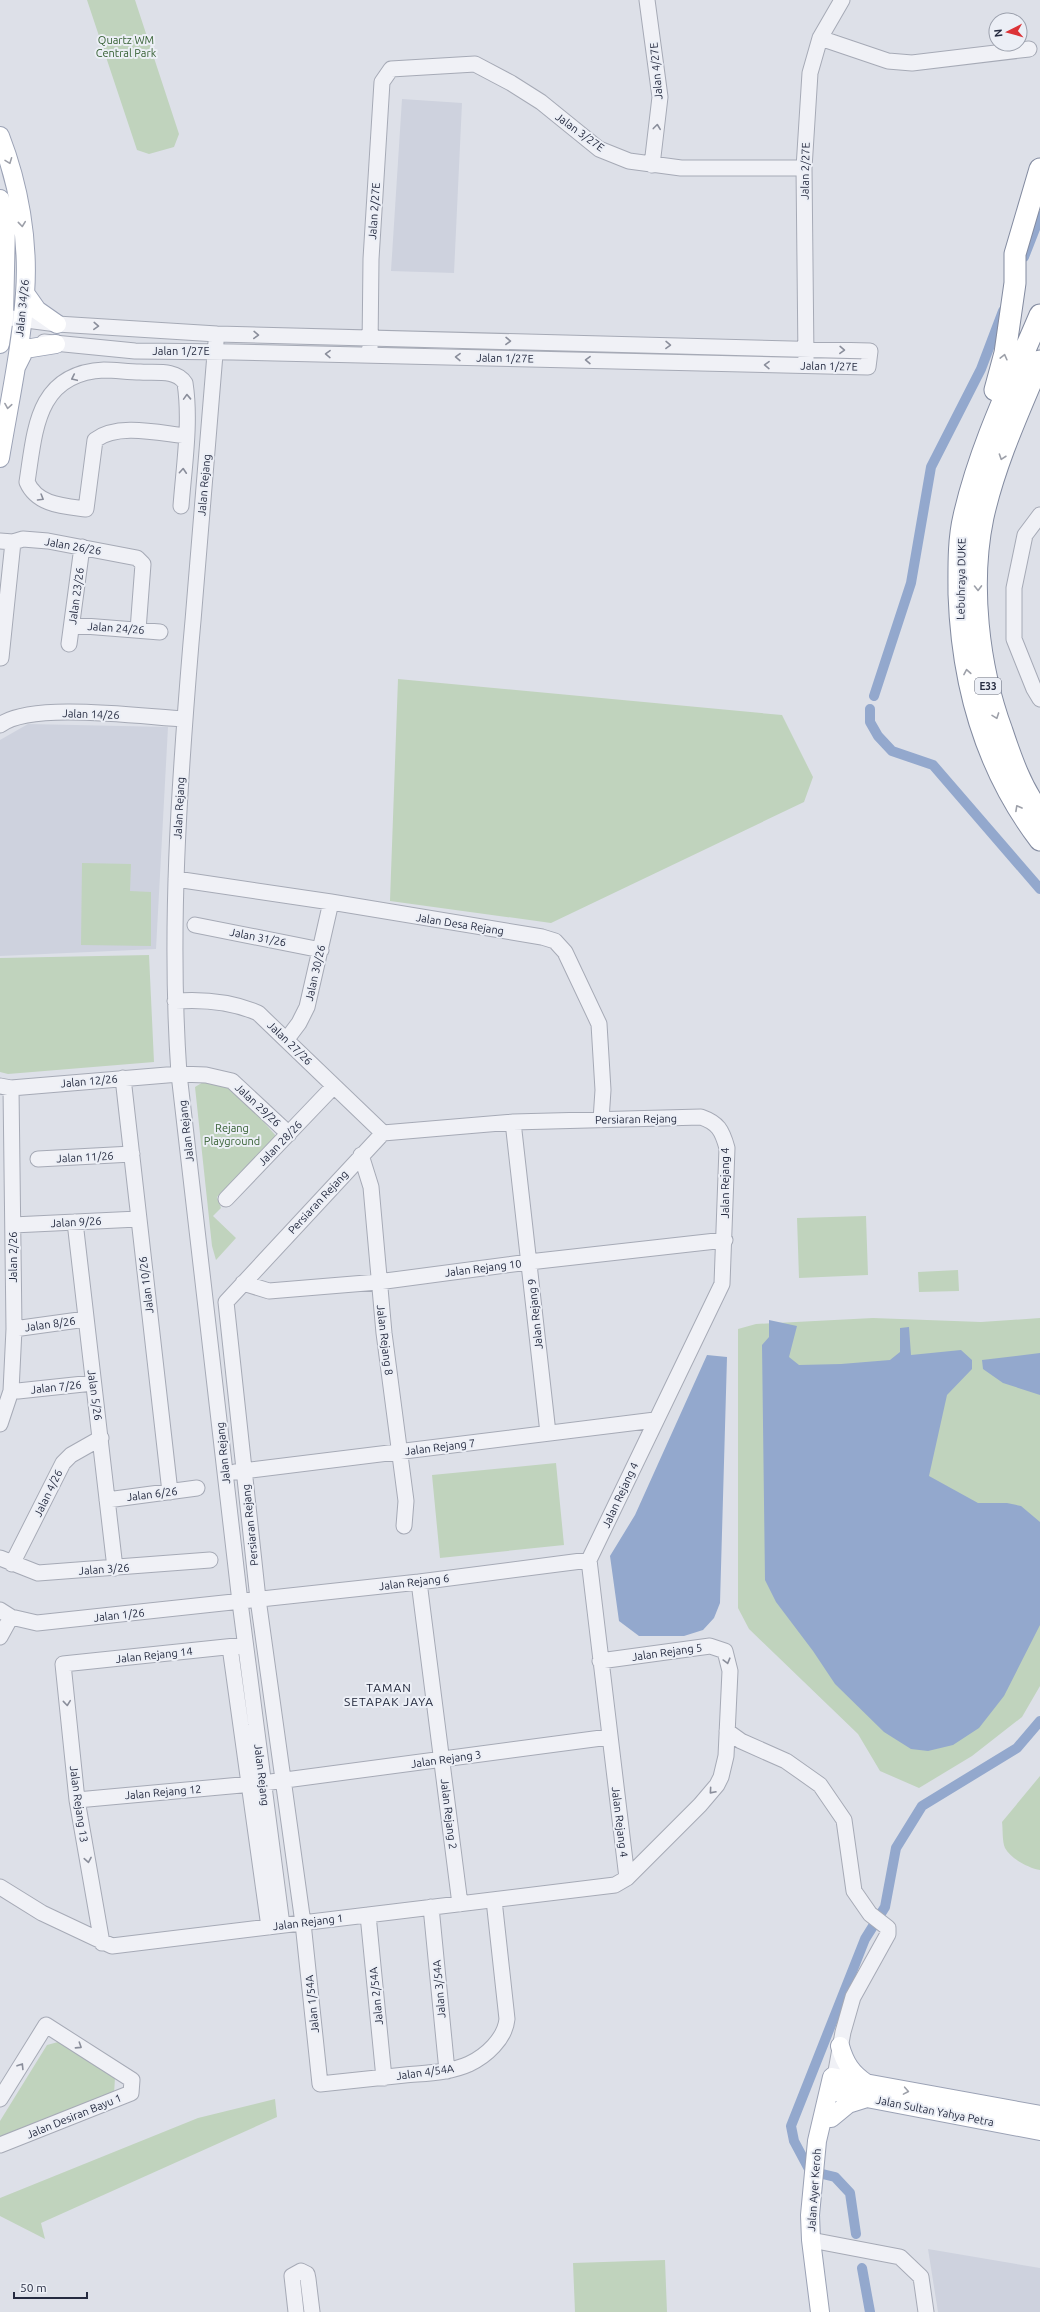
<svg xmlns="http://www.w3.org/2000/svg" width="1040" height="2312" viewBox="0 0 1040 2312" font-family="Ubuntu,sans-serif">
  <style>
    .built { fill: #ced2de }
    .green { fill: #c0d3bd }
    .water { fill: #93a8cd }
    .lines { fill: none; stroke-linecap: round; stroke-linejoin: round }
    .canal { stroke: #93a8cd; stroke-width: 10 }
    .minor-casing { stroke: #a6aab6; stroke-width: 17 }
    .major-casing { stroke: #9ba2b5; stroke-width: 20 }
    .highway-casing { stroke: #838ba0; stroke-width: 23 }
    .minor { stroke: #f0f1f6; stroke-width: 15 }
    .major { stroke: #fff; stroke-width: 18 }
    .highway { stroke: #fff; stroke-width: 21 }
    .oneway { stroke: #8a8e9b }
    .oneway2 { stroke: #9da0a9 }
    .labels { text-anchor: middle; stroke-width: 4; stroke-linejoin: round; paint-order: stroke }
    .shield { fill: #eceff6; stroke: #616677; stroke-width: 1 }
    .shield-label { font-size: 10px; font-weight: bold; fill: #252b40 }
    .park-label { font-size: 11px; fill: #335e30; stroke: #eceff6 }
    .street-label { font-size: 11px; fill: #252b40; stroke: #eceff6 }
    .neighbourhood-label { font-size: 12px; letter-spacing: 1px; fill: #171d31; stroke: #eceff6 }
  </style>
  <rect width="100%" height="100%" fill="#dde0e8"/>
  <path class="built" d="M402,99L462,103L454,273L391,271Z
    M28,724L168,727L156,949L0,956V740Z
    M928,2249L1040,2268V2312H938Z"/>
  <path class="green" d="M87,0H135L179,134L174,147L149,154L137,150Z
    M398,679L782,715L813,777L804,802L551,923L390,901Z
    M82,863L131,864L130,891L151,892V946L81,945Z
    M149,955L154,1062L8,1074L0,1072V958Z
    M205,1081L228,1086L248,1104L276,1136L217,1197L221,1208L213,1216L236,1238L216,1260L212,1246L195,1087Z
    M866,1216L868,1275L799,1278L797,1218Z
    M958,1270L959,1291L919,1292L918,1272Z
    M873,1318L981,1322L1040,1318V1686L1022,1717L972,1756L919,1788L880,1771L858,1734L749,1629L738,1608V1329L756,1324Z
    M556,1463L564,1545L440,1558L432,1475Z
    M1040,1776V1870C1029,1868 1011,1859 1005,1848C1002,1841 1003,1829 1002,1822Z
    M58,2042L115,2078L114,2094L0,2140V2121L47,2045Z
    M275,2099L277,2117L41,2223L45,2239L0,2216V2198L198,2118Z
    M665,2260L667,2312H575L573,2263Z"/>
  <path class="water" d="M769,1320L797,1326L789,1357L799,1365L841,1364L890,1360L900,1352V1328L909,1327L911,1355L961,1350L972,1360V1369L947,1395L929,1476L978,1503H1007L1021,1506L1040,1522V1625L1004,1696L979,1728L953,1745L928,1751L911,1749L884,1732L835,1684L813,1651L776,1602L765,1580L762,1345L769,1337Z
    M1040,1353V1395L1003,1383L983,1369L982,1360Z
    M707,1355L727,1357L720,1603L714,1618L703,1630L684,1636H639L619,1621L610,1556L635,1515Z"/>
  <g class="lines">
    <path class="canal" d="M1024,257L1040,216
      M874,696L911,583L931,467L981,369L1003,311
      M870,709V722L878,736L892,751L933,765L1040,889
      M856,2234L850,2193L835,2177L810,2171L794,2141L791,2126L865,1939L885,1907L896,1848L922,1806L1017,1748L1040,1721
      M862,2268L870,2312"/>
    <g class="minor-casing">
      <path id="minor" d="M647,0L660,97L652,165
        M820,38L888,61L912,63L1029,49
        M11,318L57,324L217,334L870,351L868,367L233,352L135,351L44,342
        M216,342C208,443 200,543 191,643C179,787 169,930 179,1074L240,1602L282,1925
        M370,348L371,259L382,82L391,69L475,64L511,83L541,102L599,149L629,161L681,168H804
        M806,359L804,168L810,73L820,38L842,0
        M181,506C184,466 191,422 185,383C176,369 155,373 140,372C128,372 116,370 104,370C36,373 35,431 27,482C37,505 63,506 86,509L95,440C118,423 158,433 186,436
        M1040,515L1025,535L1014,588V639L1034,689L1040,699
        M0,541L13,542L23,539L48,541L137,558L143,564L138,630
        M72,625L160,632
        M69,644L82,547
        M1,658L13,542
        M0,725C31,701 144,717 185,719
        M176,879L331,902L542,937L555,941L565,952L599,1024L603,1090L601,1120
        M195,925L321,950
        M175,1001C204,999 231,1001 258,1013L383,1133
        M287,1039L299,1023L307,1007L331,902
        M123,1078L170,1492
        M0,1086L11,1088L179,1074L206,1075L232,1081L289,1134
        M513,1122L548,1433
        M361,1155L371,1187L384,1333L406,1501L404,1526
        M38,1159L132,1154
        M226,1199L334,1086
        M75,1222L115,1568
        M13,1225L138,1219
        M243,1283L269,1291L378,1282L529,1262L725,1240
        M14,1329L86,1319
        M18,1391L93,1383
        M0,1424L11,1391L14,1329L11,1088
        M235,1472L655,1420
        M107,1500L197,1488
        M0,1558L38,1573L210,1560
        M12,1564L63,1463L71,1455L101,1438
        M419,1582L460,1904
        M0,1610L11,1617L37,1623L419,1582L589,1560
        M0,1637L11,1617
        M230,1647L269,1927
        M727,1731L741,1741L786,1761L820,1785L844,1820L854,1891L870,1914L888,1928V1934L853,1997L843,2032L836,2071L832,2077
        M77,1800L263,1783L609,1737
        M0,1887L42,1913L112,1946L615,1885L627,1878L700,1805L717,1785L721,1777L726,1756L730,1671L725,1651L710,1646L600,1661
        M494,1900L507,2019C505,2039 486,2056 469,2064C449,2073 426,2073 405,2075C377,2078 348,2081 320,2084L303,1923L258,1599L226,1302L383,1133L513,1122L701,1117C718,1123 722,1130 727,1148L722,1284L589,1560L627,1878
        M431,1907L447,2071
        M368,1915L384,2078
        M102,1943L77,1800L63,1664L245,1645
        M0,2099L46,2025L132,2080L131,2093L0,2145
        M811,2240L900,2257L921,2277L926,2312
        M296,2312L292,2276L301,2271L307,2274L308,2279L312,2312"/>
    </g>
    <g class="major-casing">
      <path id="major" d="M0,136C19,185 29,241 25,294C21,349 9,404 0,458
        M0,199L6,224L4,317L0,344
        M25,293L37,310L57,324
        M16,367L25,349L56,344
        M840,2046C845,2063 851,2073 866,2083
        M830,2091L1040,2131
        M831,2118L848,2104L867,2098
        M820,2312L811,2240L810,2215L817,2141L832,2077L1040,2115"/>
    </g>
    <g class="highway-casing">
      <path id="highway" d="M1040,315C1012,381 980,446 964,516C958,541 959,569 959,594C962,683 986,769 1040,840
        M1040,361C1019,411 995,463 983,517C969,584 978,666 1002,731C1011,758 1022,790 1040,812
        M995,390L1005,353L1015,283V254L1040,169"/>
    </g>
    <use href="#minor" class="minor"/>
    <use href="#major" class="major"/>
    <use href="#highway" class="highway"/>
  </g>
  <defs><path id="oneway-chevron" d="M-2-3.5L2.5 0L-2 3.5" fill="none" stroke-width="1.6" stroke-linecap="round" stroke-linejoin="round"/></defs>
  <g class="oneway">
    <use href="#oneway-chevron" transform="translate(657 127) rotate(-83)"/>
    <use href="#oneway-chevron" transform="translate(96 326) rotate(3)"/>
    <use href="#oneway-chevron" transform="translate(256 335) rotate(2)"/>
    <use href="#oneway-chevron" transform="translate(508 341) rotate(1)"/>
    <use href="#oneway-chevron" transform="translate(668 345) rotate(1)"/>
    <use href="#oneway-chevron" transform="translate(842 350) rotate(2)"/>
    <use href="#oneway-chevron" transform="translate(328 354) rotate(-179)"/>
    <use href="#oneway-chevron" transform="translate(458 357) rotate(-179)"/>
    <use href="#oneway-chevron" transform="translate(588 360) rotate(-179)"/>
    <use href="#oneway-chevron" transform="translate(767 365) rotate(-179)"/>
    <use href="#oneway-chevron" transform="translate(74 378) rotate(155)"/>
    <use href="#oneway-chevron" transform="translate(187 397) rotate(-92)"/>
    <use href="#oneway-chevron" transform="translate(183 471) rotate(-86)"/>
    <use href="#oneway-chevron" transform="translate(41 498) rotate(31)"/>
    <use href="#oneway-chevron" transform="translate(727 1661) rotate(75)"/>
    <use href="#oneway-chevron" transform="translate(67 1703) rotate(84)"/>
    <use href="#oneway-chevron" transform="translate(712 1791) rotate(131)"/>
    <use href="#oneway-chevron" transform="translate(88 1860) rotate(80)"/>
    <use href="#oneway-chevron" transform="translate(79 2046) rotate(33)"/>
    <use href="#oneway-chevron" transform="translate(21 2066) rotate(-58)"/>
  </g>
  <g class="oneway2">
    <use href="#oneway-chevron" transform="translate(9 161) rotate(69)"/>
    <use href="#oneway-chevron" transform="translate(22 224) rotate(84)"/>
    <use href="#oneway-chevron" transform="translate(1004 357) rotate(-76)"/>
    <use href="#oneway-chevron" transform="translate(8 406) rotate(99)"/>
    <use href="#oneway-chevron" transform="translate(1002 457) rotate(109)"/>
    <use href="#oneway-chevron" transform="translate(978 588) rotate(89)"/>
    <use href="#oneway-chevron" transform="translate(967 672) rotate(-100)"/>
    <use href="#oneway-chevron" transform="translate(996 716) rotate(70)"/>
    <use href="#oneway-chevron" transform="translate(1018 808) rotate(-119)"/>
    <use href="#oneway-chevron" transform="translate(906 2091) rotate(10)"/>
  </g>
  <g class="labels">
    <rect class="shield" x="975" y="678" width="26" height="16" rx="3"/>
    <g class="shield-label">
      <text x="988" y="690">E33</text>
    </g>
    <g class="park-label">
      <text x="126" y="44">Quartz WM<tspan x="126" dy="13">Central Park</tspan></text>
      <text x="232" y="1132">Rejang<tspan x="232" dy="13">Playground</tspan></text>
    </g>
    <g class="street-label">
      <text transform="translate(656 71) rotate(-95)" y="4">Jalan 4/27E</text>
      <text transform="translate(580 132) rotate(36)" y="4">Jalan 3/27E</text>
      <text transform="translate(805 171) rotate(-89)" y="4">Jalan 2/27E</text>
      <text transform="translate(374 211) rotate(-86)" y="4">Jalan 2/27E</text>
      <text transform="translate(22 308) rotate(-84)" y="4">Jalan 34/26</text>
      <text x="181" y="355">Jalan 1/27E</text>
      <text transform="translate(505 358) rotate(1)" y="4">Jalan 1/27E</text>
      <text transform="translate(829 366) rotate(1)" y="4">Jalan 1/27E</text>
      <text transform="translate(204 485) rotate(-85)" y="4">Jalan Rejang</text>
      <text transform="translate(73 546) rotate(10)" y="4">Jalan 26/26</text>
      <text transform="translate(961 579) rotate(-89)" y="4">Lebuhraya DUKE</text>
      <text transform="translate(76 596) rotate(-82)" y="4">Jalan 23/26</text>
      <text transform="translate(116 628) rotate(4)" y="4">Jalan 24/26</text>
      <text transform="translate(91 714) rotate(2)" y="4">Jalan 14/26</text>
      <text transform="translate(179 808) rotate(-87)" y="4">Jalan Rejang</text>
      <text transform="translate(460 924) rotate(9)" y="4">Jalan Desa Rejang</text>
      <text transform="translate(258 937) rotate(11)" y="4">Jalan 31/26</text>
      <text transform="translate(315 973) rotate(-77)" y="4">Jalan 30/26</text>
      <text transform="translate(290 1043) rotate(44)" y="4">Jalan 27/26</text>
      <text transform="translate(89 1081) rotate(-5)" y="4">Jalan 12/26</text>
      <text transform="translate(258 1105) rotate(43)" y="4">Jalan 29/26</text>
      <text transform="translate(636 1119) rotate(-1)" y="4">Persiaran Rejang</text>
      <text transform="translate(186 1131) rotate(-97)" y="4">Jalan Rejang</text>
      <text transform="translate(280 1143) rotate(-46)" y="4">Jalan 28/26</text>
      <text transform="translate(85 1157) rotate(-3)" y="4">Jalan 11/26</text>
      <text transform="translate(725 1183) rotate(-90)" y="4">Jalan Rejang 4</text>
      <text transform="translate(318 1202) rotate(-47)" y="4">Persiaran Rejang</text>
      <text transform="translate(76 1222) rotate(-3)" y="4">Jalan 9/26</text>
      <text transform="translate(13 1257) rotate(-90)" y="4">Jalan 2/26</text>
      <text transform="translate(483 1268) rotate(-7)" y="4">Jalan Rejang 10</text>
      <text transform="translate(146 1285) rotate(-97)" y="4">Jalan 10/26</text>
      <text transform="translate(535 1314) rotate(-96)" y="4">Jalan Rejang 9</text>
      <text transform="translate(50 1324) rotate(-8)" y="4">Jalan 8/26</text>
      <text transform="translate(385 1340) rotate(83)" y="4">Jalan Rejang 8</text>
      <text transform="translate(56 1387) rotate(-6)" y="4">Jalan 7/26</text>
      <text transform="translate(95 1395) rotate(82)" y="4">Jalan 5/26</text>
      <text transform="translate(440 1447) rotate(-7)" y="4">Jalan Rejang 7</text>
      <text transform="translate(223 1453) rotate(-96)" y="4">Jalan Rejang</text>
      <text transform="translate(48 1493) rotate(-64)" y="4">Jalan 4/26</text>
      <text transform="translate(152 1494) rotate(-7)" y="4">Jalan 6/26</text>
      <text transform="translate(620 1495) rotate(-65)" y="4">Jalan Rejang 4</text>
      <text transform="translate(250 1525) rotate(-96)" y="4">Persiaran Rejang</text>
      <text transform="translate(104 1569) rotate(-4)" y="4">Jalan 3/26</text>
      <text transform="translate(414 1582) rotate(-7)" y="4">Jalan Rejang 6</text>
      <text transform="translate(119 1615) rotate(-6)" y="4">Jalan 1/26</text>
      <text transform="translate(667 1652) rotate(-8)" y="4">Jalan Rejang 5</text>
      <text transform="translate(154 1655) rotate(-6)" y="4">Jalan Rejang 14</text>
      <text transform="translate(446 1759) rotate(-8)" y="4">Jalan Rejang 3</text>
      <text transform="translate(262 1775) rotate(83)" y="4">Jalan Rejang</text>
      <text transform="translate(163 1792) rotate(-5)" y="4">Jalan Rejang 12</text>
      <text transform="translate(79 1804) rotate(82)" y="4">Jalan Rejang 13</text>
      <text transform="translate(449 1814) rotate(83)" y="4">Jalan Rejang 2</text>
      <text transform="translate(620 1822) rotate(83)" y="4">Jalan Rejang 4</text>
      <text transform="translate(308 1922) rotate(-7)" y="4">Jalan Rejang 1</text>
      <text transform="translate(439 1989) rotate(-95)" y="4">Jalan 3/54A</text>
      <text transform="translate(376 1996) rotate(-96)" y="4">Jalan 2/54A</text>
      <text transform="translate(312 2004) rotate(-96)" y="4">Jalan 1/54A</text>
      <text transform="translate(425 2072) rotate(-8)" y="4">Jalan 4/54A</text>
      <text transform="translate(935 2111) rotate(11)" y="4">Jalan Sultan Yahya Petra</text>
      <text transform="translate(74 2116) rotate(-22)" y="4">Jalan Desiran Bayu 1</text>
      <text transform="translate(814 2190) rotate(-86)" y="4">Jalan Ayer Keroh</text>
    </g>
    <g class="neighbourhood-label">
      <text x="389" y="1692">TAMAN<tspan x="389" dy="14">SETAPAK JAYA</tspan></text>
    </g>
  </g>
  <g transform="translate(1008 32) rotate(264)"><circle r="19" fill="#eceff6" stroke="#9ca1ad"/>
  <path d="M0-3L7 15L0 10L-7 15Z" fill="#dc3337"/>
  <text y="-6" font-size="11" font-weight="bold" text-anchor="middle" fill="#252b40">N</text>
  </g>
  <path d="M14 2292v6h73v-6" fill="none" stroke="#252b40" stroke-width="2"/>
  <text x="20" y="2292" font-size="12" fill="#252b40" stroke="#eceff6" stroke-width="3" paint-order="stroke">50 m</text>
</svg>
